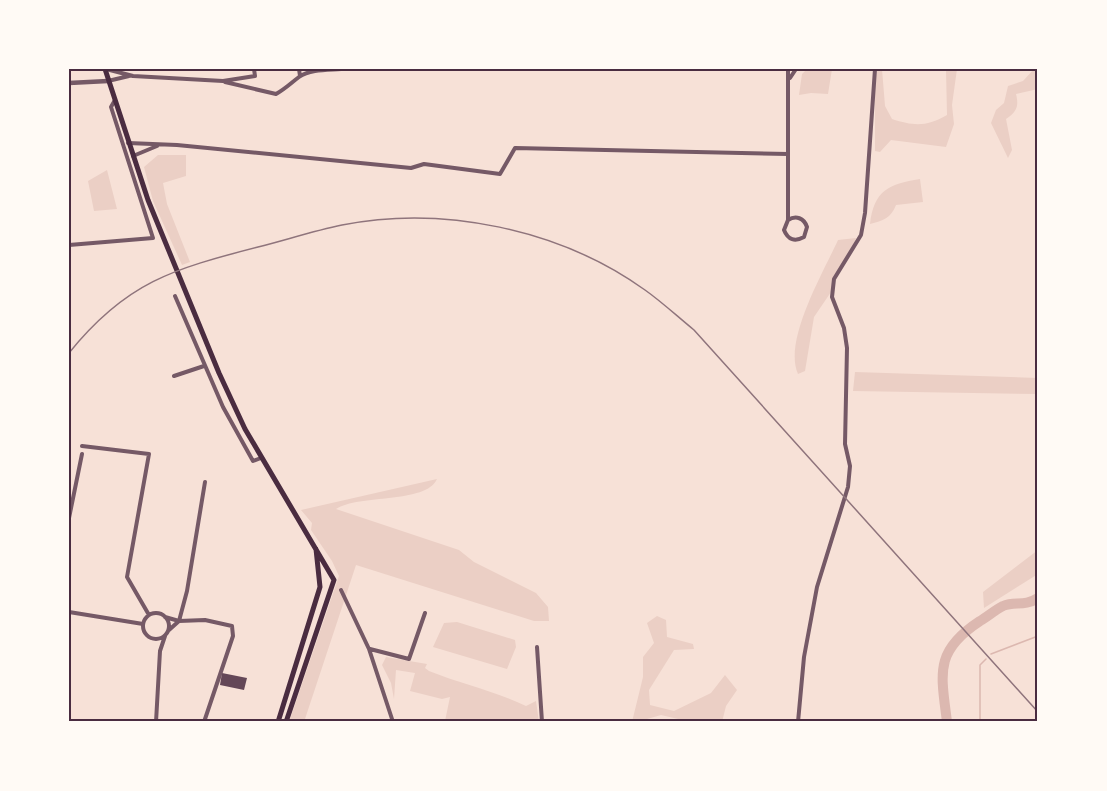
<svg xmlns="http://www.w3.org/2000/svg" width="1107" height="791" viewBox="0 0 1107 791" font-family="Manrope,sans-serif">
  <style>
    .green { fill: #ebcfc5 }
    .lines { fill: none; stroke-linecap: round; stroke-linejoin: round }
    .stream { stroke: #dcb8b0; stroke-width: 1.5 }
    .river { stroke: #dcb8b0; stroke-width: 10 }
    .building { fill: #644757 }
    .minor { stroke: #755966; stroke-width: 4 }
    .tertiary { stroke: #755966; stroke-width: 4.5 }
    .primary { stroke: #4a2c40; stroke-width: 5 }
    .rail { stroke: #8f747c; stroke-width: 1.5 }
    .neatline { fill: none; stroke: #4a2c40; stroke-width: 2 }
  </style>
  <rect width="100%" height="100%" fill="#f7e1d7"/>
  <path class="green" d="M807,69H832L828,94L811,93L799,95L802,74Z
    M875,69H882L885,106L892,119C914,126 926,127 947,115L946,69H957L952,105L954,124L946,147L891,140L880,152L875,151Z
    M1034,69H1038V89L1016,94C1019,106 1017,112 1006,119L1012,150L1008,158L991,123L996,110L1004,103L1008,86L1023,81Z
    M158,155H186V176L163,183L167,204L190,262L182,265L153,201L144,167Z
    M107,170L117,209L94,211L88,181Z
    M920,179L923,202L896,205C891,218 883,221 870,224C874,191 888,184 920,179Z
    M856,238L853,247L834,276L831,292L814,317L805,371L798,374C783,341 823,273 838,240Z
    M855,372L1038,378V394L853,391Z
    M437,479C426,504 359,494 336,509L459,550L474,562L536,593L548,607L549,621H534L356,565L304,722H289L339,576L332,561L311,530L312,523L301,510Z
    M1038,550V574L984,608L983,592Z
    M657,616L666,620L667,637L693,644L694,649L674,650L649,690L650,705L674,711L711,693L725,675L737,690L726,706L722,722H691L661,715L647,719L646,722H632L643,677V657L654,643L647,623Z
    M457,622L515,640L516,647L507,669L433,647L444,623Z
    M386,657L427,664L425,668L429,671C461,684 495,691 526,706L536,701L539,722H447L445,721L450,697L442,699L410,691L415,673L396,670L394,699L391,683L382,665Z"/>
  <g class="lines">
    <path class="stream" d="M991,654L1038,636
      M980,722V665L986,659"/>
    <path class="river" d="M947,722C941,673 934,651 980,621C987,617 995,610 1003,606C1015,601 1024,607 1038,598"/>
  </g>
  <path class="building" d="M222,673L247,678L244,690L220,685Z"/>
  <g class="lines">
    <path class="minor" d="M106,69L133,76L223,81L255,76L254,69
      M299,69L300,76
      M790,78L796,69
      M108,81L129,76
      M225,82L276,94C285,89 291,83 299,77C310,69 328,70 341,69
      M128,143L177,145L411,168L424,164L500,174L515,148L788,154
      M133,156L157,146
      M788,220C796,215 804,218 807,227L804,237C795,242 788,240 784,230L788,220V69
      M69,245L153,238L111,107L115,100
      M175,296L223,407L253,461L261,458
      M174,376L204,366
      M82,446L149,454L127,577L149,615
      M69,518L82,454
      M341,590L369,649L393,722
      M69,612L143,624
      M143 626a13 13 0 1 1 26 0a13 13 0 1 1-26 0Z
      M165,617L179,621L205,620L232,626L233,636L204,722
      M169,630L179,621L187,591L205,482
      M537,647L542,722
      M370,649L409,659L425,613
      M156,722L160,651L165,636
      M798,722L804,657L817,587L848,487L850,466L845,444L847,348L844,328L832,297L834,279L861,235L865,213L875,69"/>
    <path class="tertiary" d="M69,83L108,81"/>
    <path class="primary" d="M105,69L148,200L219,373L245,429L334,580L286,722
      M278,722L320,587L316,549"/>
    <path class="rail" d="M69,353C126,282 173,269 258,247C286,240 313,231 342,225C443,205 560,229 645,290C662,302 678,317 694,330L1038,712"/>
  </g>
  <rect width="1107" height="791" fill="none" stroke="#fffaf5" stroke-width="141"/>
  <rect x="70" y="70" width="966" height="650" class="neatline"/>
</svg>
